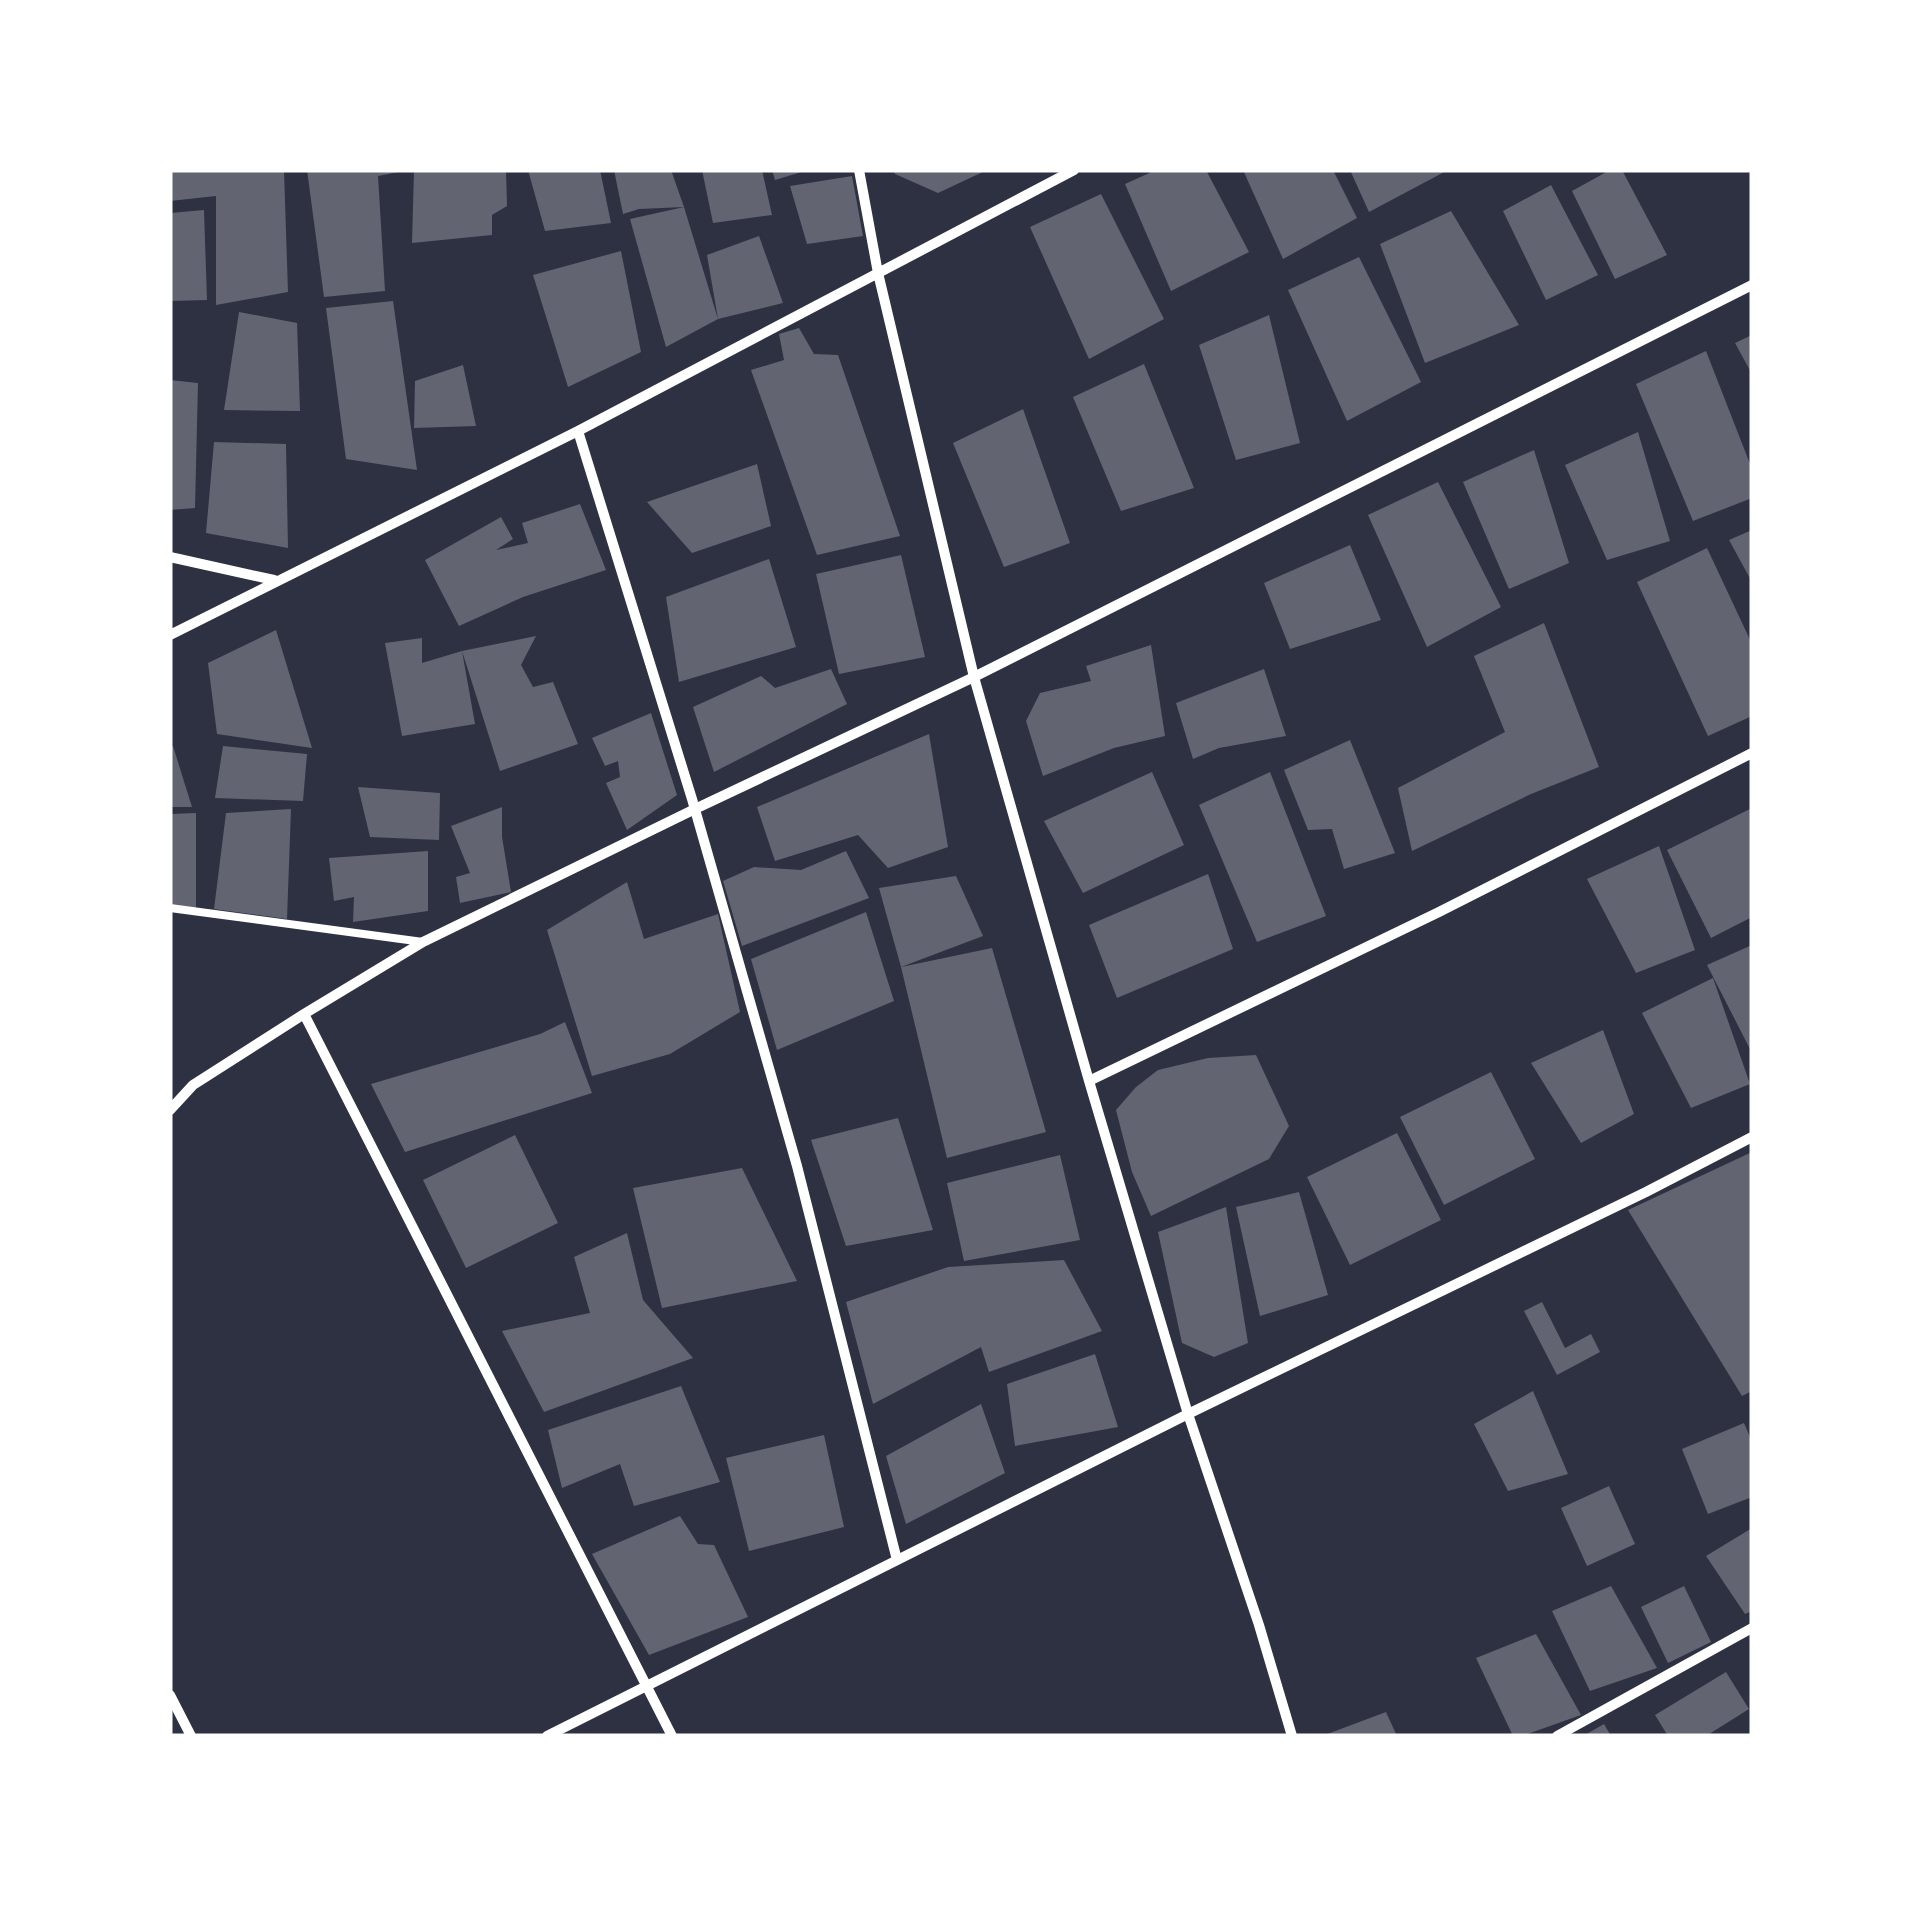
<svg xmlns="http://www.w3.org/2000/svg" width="1922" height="1906" viewBox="0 0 1922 1906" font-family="Rubik,sans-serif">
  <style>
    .building { fill: #626471 }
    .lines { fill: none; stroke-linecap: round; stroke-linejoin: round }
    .service { stroke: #fff; stroke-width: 8 }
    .minor { stroke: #fff; stroke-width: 10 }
  </style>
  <rect width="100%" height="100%" fill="#2d3142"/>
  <path class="building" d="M170,170H284L288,292L216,305V196L170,201Z
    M307,170H398L399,172L378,176L385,291L324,297Z
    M414,170H506L507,206L492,215V235L412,243Z
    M528,170H600L611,223L545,231Z
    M614,170H671L684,207L639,209L623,214Z
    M702,170H762L772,215L713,223Z
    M772,170H805V171L775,180Z
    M893,170H987L938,193L895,174Z
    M1156,170H1206L1249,252L1171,291L1125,184Z
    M1243,170H1333L1357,218L1283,259Z
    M1350,170H1448L1369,212Z
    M1610,170H1622L1667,255L1615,279L1572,191Z
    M852,176L863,236L807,244L790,186Z
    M1551,185L1598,275L1546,300L1503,211Z
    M1101,194L1164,319L1089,359L1030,227Z
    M684,207L718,319L707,255L759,236L783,303L718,319L666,347L630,219Z
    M204,210L207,300L170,301V213Z
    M1451,211L1519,325L1425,363L1380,244Z
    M621,251L641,352L568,387L533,275Z
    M1359,257L1421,382L1347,421L1288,290Z
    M393,301L417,470L346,459L326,308Z
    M239,312L297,323L300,411L224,410Z
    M1269,315L1300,443L1236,460L1199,345Z
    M799,328L814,354L838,355L900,536L817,555L751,370L784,360L779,334Z
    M1752,335V374L1735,343Z
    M1706,351L1752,469V498L1693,521L1636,384Z
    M1144,364L1194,488L1121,511L1073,397Z
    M463,365L476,426L414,428L415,381Z
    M170,380L198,383L195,508L170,510Z
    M1023,409L1070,543L1004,567L953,443Z
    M1638,432L1670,541L1607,560L1565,465Z
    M214,442L286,444L288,548L206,533Z
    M1534,450L1569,563L1509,589L1463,482Z
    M757,464L771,526L692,553L647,502Z
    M1438,482L1501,607L1427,647L1368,515Z
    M580,504L606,570L523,597L459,626L425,560L501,517L513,539L496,550L528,543L522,523Z
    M1752,530V582L1729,540Z
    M1350,545L1381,620L1290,649L1264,583Z
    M1707,548L1752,644V716L1708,736L1637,582Z
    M901,555L925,657L839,674L816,574Z
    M769,559L796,647L679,682L666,597Z
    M1544,623L1599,767L1531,794L1412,851L1398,788L1505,732L1474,656Z
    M276,630L312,748L217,734L208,663Z
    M536,636L521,665L533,687L553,682L578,744L500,771L462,651Z
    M422,638V663L462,651L475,724L402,736L385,643Z
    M1151,645L1165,736L1114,748L1043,776L1026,721L1040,693L1091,681L1086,666Z
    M831,669L847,704L714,772L693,707L761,676L775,688Z
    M1264,669L1286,736L1219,748L1193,759L1176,703Z
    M651,713L677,795L627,830L606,783L620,777L618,761L605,766L592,738Z
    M929,734L948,847L888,868L858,835L775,861L757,807Z
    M1350,740L1395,853L1344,869L1332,829L1308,830L1284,770Z
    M170,746H173L192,807H170Z
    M223,746L307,754L303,801L215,798Z
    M1152,772L1184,845L1083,893L1044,821Z
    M1270,772L1326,916L1257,942L1199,805Z
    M358,787L440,793L439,840L370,837Z
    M502,807V837L511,892L460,903L456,877L470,873L451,826Z
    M1752,808V917L1711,938L1667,850Z
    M291,809L287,919L214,909L226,813Z
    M196,813V909L170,905V814Z
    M1659,846L1695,950L1636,973L1587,879Z
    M428,851V911L353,922L354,897L334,901L329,858Z
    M846,851L869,898L742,946L723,881L754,867L801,870Z
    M1208,874L1233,949L1117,998L1089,925Z
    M956,876L983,936L901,967L879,888Z
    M627,882L644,939L718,914L740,1012L670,1054L592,1076L547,930Z
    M866,912L894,1001L777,1050L751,959Z
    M1752,945V1053L1707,965Z
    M992,948L1046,1132L947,1158L901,967Z
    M1713,978L1750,1084L1691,1108L1642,1013Z
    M565,1022L592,1093L405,1152L371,1084L540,1034Z
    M1603,1030L1634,1114L1581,1143L1531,1063Z
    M1256,1055L1289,1126L1269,1159L1151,1216L1132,1172L1116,1110L1136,1087L1158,1070L1208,1058Z
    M1491,1072L1535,1159L1444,1205L1400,1117Z
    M898,1118L933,1230L846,1246L811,1140Z
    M1397,1133L1441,1220L1350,1265L1307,1177Z
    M515,1135L558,1223L466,1268L423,1180Z
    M1752,1152V1391L1742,1396L1628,1210Z
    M1060,1155L1080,1240L964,1261L947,1183Z
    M742,1168L797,1281L662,1308L633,1188Z
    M1299,1192L1328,1295L1260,1316L1236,1207Z
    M1226,1207L1248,1343L1214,1357L1182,1343L1158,1232Z
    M627,1233L643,1300L693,1358L544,1412L502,1331L590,1313L574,1257Z
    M1064,1260L1102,1331L989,1372L981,1347L873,1404L846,1302L948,1267Z
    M1542,1302L1565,1348L1591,1334L1600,1352L1557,1375L1524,1311Z
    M1095,1354L1118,1427L1015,1446L1007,1384Z
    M681,1386L720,1482L634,1506L620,1464L562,1488L548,1430Z
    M1533,1391L1568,1474L1508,1491L1474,1424Z
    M981,1404L1005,1473L906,1524L886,1456Z
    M1744,1423L1752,1442V1497L1708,1514L1682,1449Z
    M824,1435L844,1527L749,1551L726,1458Z
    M1609,1486L1635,1544L1587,1566L1561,1508Z
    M680,1516L698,1544L714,1545L748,1617L649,1655L592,1554Z
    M1752,1528V1611L1745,1614L1706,1556Z
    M1611,1586L1657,1668L1590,1691L1552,1611Z
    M1684,1586L1711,1642L1668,1663L1641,1607Z
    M1536,1634L1581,1715L1522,1736H1513L1476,1658Z
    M1726,1672L1749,1709L1706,1736H1668L1655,1715Z
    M1386,1712L1397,1736H1322Z
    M1604,1724L1611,1736H1583Z"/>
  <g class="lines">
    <path class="service" d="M170,908L423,942"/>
    <path class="minor" d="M859,170L878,273L974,677L1089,1081L1188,1414L1259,1625L1292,1736
      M578,431L692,799L797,1166L897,1560
      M170,557L274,580
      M170,635L578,431L1074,170
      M304,1014L672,1736
      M1089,1081L1439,912L1752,753
      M170,1110L193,1085L304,1014L423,942L695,809L974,677L1752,285
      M170,1695L191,1736
      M547,1736L1188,1414L1646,1192L1752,1137
      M1557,1736L1752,1628"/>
  </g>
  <rect width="1922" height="1906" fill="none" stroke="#ffffff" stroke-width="345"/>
</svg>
